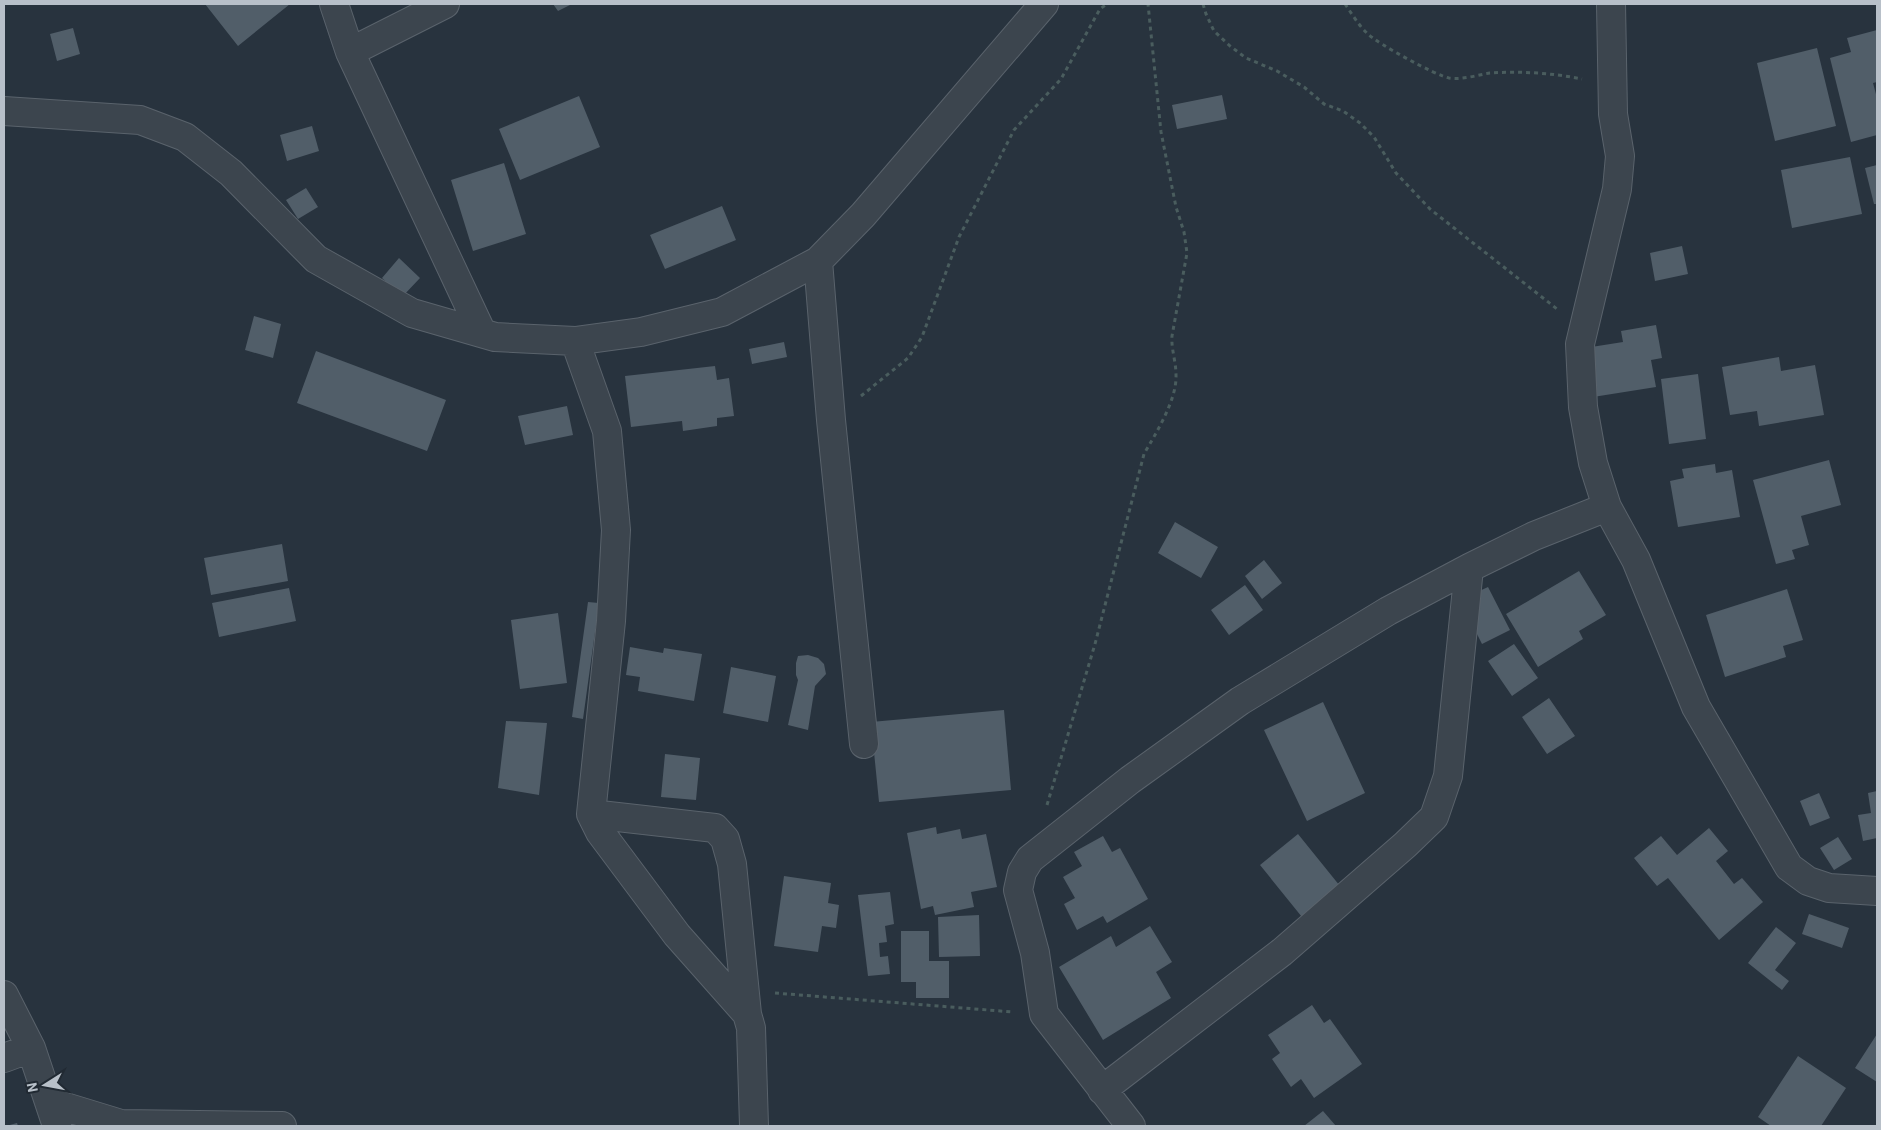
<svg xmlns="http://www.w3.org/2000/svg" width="1881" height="1130" viewBox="0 0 1881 1130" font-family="Barlow,sans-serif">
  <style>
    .building { fill: #515e69 }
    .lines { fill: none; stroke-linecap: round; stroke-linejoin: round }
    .minor-casing { stroke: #5a636c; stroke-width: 30 }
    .path { stroke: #4a5d5e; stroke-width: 3; stroke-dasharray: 4 4; stroke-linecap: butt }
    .minor { stroke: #3c454e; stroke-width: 28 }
  </style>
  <rect width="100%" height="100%" fill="#28333e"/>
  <path class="building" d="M205,4H290L238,46Z
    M553,4H572L558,11Z
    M73,28L80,54L57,61L50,34Z
    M1877,30V82L1873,83L1877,98V135L1851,142L1830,58L1851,52L1847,38Z
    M1817,48L1836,126L1775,141L1757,63Z
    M1222,95L1227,119L1177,129L1172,105Z
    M579,96L600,147L520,180L499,129Z
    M312,126L319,151L287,161L280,135Z
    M1850,157L1862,214L1792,228L1781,170Z
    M504,163L526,234L473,251L451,180Z
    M1877,165V204H1874L1865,168Z
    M306,188L318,207L298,219L286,200Z
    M722,206L736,240L665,269L650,235Z
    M1682,246L1688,274L1655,281L1650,253Z
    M399,258L420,278L402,297L382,278Z
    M254,316L281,324L273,358L245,350Z
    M1656,325L1662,358L1651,360L1656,387L1593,397L1585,348L1623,342L1621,331Z
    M784,342L787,357L752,364L749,349Z
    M316,351L446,400L427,451L297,403Z
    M1779,357L1781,371L1815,365L1824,415L1759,426L1757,411L1730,415L1722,367Z
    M715,366L717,380L729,378L734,416L717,418V426L683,431L682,421L631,427L625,376Z
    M1698,374L1706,439L1669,444L1661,379Z
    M567,406L573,435L525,445L518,416Z
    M1829,460L1841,505L1801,516L1809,545L1792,550L1795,559L1776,564L1753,480Z
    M1715,464L1716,473L1732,470L1740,517L1678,527L1670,481L1684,478L1682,469Z
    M1175,522L1218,547L1201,578L1158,553Z
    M282,544L288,581L211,595L204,558Z
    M1264,560L1282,583L1262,599L1245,576Z
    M1579,571L1606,615L1579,631L1583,639L1538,667L1506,614Z
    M1245,585L1263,610L1229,635L1211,610Z
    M1488,587L1510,630L1482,644L1460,600Z
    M289,588L296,621L219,637L212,603Z
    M1787,589L1803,640L1783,646L1786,657L1725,677L1706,615Z
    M588,602L599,603L583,719L572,717Z
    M558,613L567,683L520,689L511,620Z
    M1514,644L1538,678L1512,696L1488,661Z
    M630,647L663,653L664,648L702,654L694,701L638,691L640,677L626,675Z
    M808,655L818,658L824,664L826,674L815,686L808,730L788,725L798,680L796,675V663L798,656Z
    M731,667L776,676L768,722L723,713Z
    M1549,698L1575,736L1547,754L1522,717Z
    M1323,702L1365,793L1307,821L1264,730Z
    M1004,710L1011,790L879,802L871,722Z
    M506,721L547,723L539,795L498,788Z
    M665,754L700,758L696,800L661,797Z
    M1877,791V838L1863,841L1858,815L1871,813L1868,793Z
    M1819,793L1830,818L1810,826L1800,801Z
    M936,827L937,834L960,829L962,839L986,834L997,887L971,892L974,907L935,915L933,906L921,909L907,833Z
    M1709,828L1728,851L1716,861L1734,884L1742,878L1763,902L1719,940L1668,878L1657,886L1634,858L1661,836L1677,855Z
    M1298,834L1344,891L1306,922L1260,865Z
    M1103,836L1112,852L1120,848L1148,899L1107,923L1103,916L1077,930L1064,904L1075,898L1063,877L1082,866L1074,852Z
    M1838,837L1852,859L1834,870L1820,848Z
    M784,876L831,883L828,903L839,905L836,928L822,926L818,952L774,946Z
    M890,892L894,924L885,926L887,942L879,943L880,957L888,956L890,974L868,976L858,895Z
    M1809,914L1849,928L1842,948L1802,934Z
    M979,915L980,956L939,957L938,917Z
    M1150,926L1172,962L1156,972L1171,998L1103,1040L1059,967L1111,936L1116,947Z
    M1776,927L1796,943L1775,970L1789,981L1782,990L1748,963Z
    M901,931H929V961H949V998H916V982H901Z
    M1312,1005L1324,1023L1330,1019L1362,1064L1314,1098L1301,1079L1291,1087L1272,1059L1280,1053L1268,1035Z
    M1877,1034V1082L1855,1068Z
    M1798,1056L1846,1088L1821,1126H1771L1758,1117Z
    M1323,1111L1336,1126H1304Z
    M17,1123L18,1126H6Z"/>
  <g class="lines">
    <g class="minor-casing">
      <path id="minor" d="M334,4L350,52L482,333
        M1611,4L1613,114L1620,156L1617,189L1580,344L1583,407L1593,463L1607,507L1636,560L1696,707L1789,867L1808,881L1829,888L1877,891
        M350,52L445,4
        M4,111L140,120L185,137L231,173L316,259L412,313L495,337L575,341L641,332L722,312L818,261L863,215L1044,4
        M818,261L831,420L864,744
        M575,341L607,431L616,530L611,621L591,814L600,832L677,935L747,1014L751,1028L754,1126
        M591,814L715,828L725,839L732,864L747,1014
        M4,995L31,1048L57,1126
        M4,1058L31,1048
        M1102,1090L1282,952L1405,845L1434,817L1448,776L1469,568
        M49,1102L121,1124L282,1126
        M1131,1126L1044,1014L1035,953L1018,890L1022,872L1030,859L1130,780L1240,701L1388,611L1469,568L1534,536L1607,507"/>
    </g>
    <path class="path" d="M1203,4L1206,14L1214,31L1230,46L1246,58L1277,71L1304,87L1324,104L1343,111L1360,123L1374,137L1396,173L1430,209L1557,309
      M1345,4C1352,14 1359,26 1368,34C1378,44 1435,75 1449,78C1463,80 1477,75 1490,73C1520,71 1553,73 1582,79
      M861,396L908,358L922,337L959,237L1014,130L1061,79L1100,9L1107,4
      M1047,805L1095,644L1144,454C1156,433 1177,400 1176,375C1176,361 1171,349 1172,336L1187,253L1184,232L1176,207L1161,132L1148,4
      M775,993L1013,1012"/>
    <use href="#minor" class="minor"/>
  </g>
  <rect width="1881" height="1130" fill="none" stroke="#b8c0c9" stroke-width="10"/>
  <g transform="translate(45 1085) rotate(259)" stroke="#212a33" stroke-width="4" paint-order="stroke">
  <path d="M0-4L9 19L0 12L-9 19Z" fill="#b8c0c9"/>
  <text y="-8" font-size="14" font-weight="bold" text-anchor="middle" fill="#b8c0c9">N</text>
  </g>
</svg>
